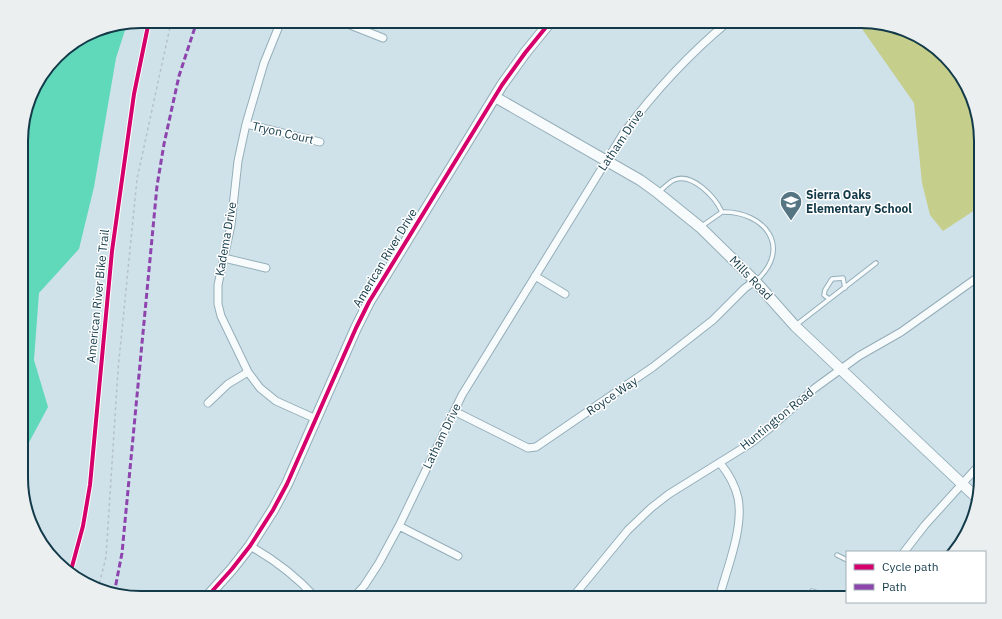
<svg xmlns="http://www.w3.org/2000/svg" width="1002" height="619" viewBox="0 0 1002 619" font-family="'IBM Plex Sans',sans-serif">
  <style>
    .green { fill: #c6ce8b }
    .water { fill: #60d9ba }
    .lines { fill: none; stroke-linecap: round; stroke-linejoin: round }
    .lane-casing { stroke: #94aeb9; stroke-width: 5.5 }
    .street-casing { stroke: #94aeb9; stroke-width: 9 }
    .secondary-casing { stroke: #94aeb9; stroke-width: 12 }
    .path { stroke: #b6c2c7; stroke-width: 1.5; stroke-dasharray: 3 3; stroke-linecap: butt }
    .lane { stroke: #f8fbfc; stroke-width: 3.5 }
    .street { stroke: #f8fbfc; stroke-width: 7 }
    .secondary { stroke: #f8fbfc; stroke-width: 10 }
    .quiet { stroke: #8e44ad; stroke-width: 3; stroke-dasharray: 6 3; stroke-linecap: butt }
    .cycleway-casing { stroke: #fff; stroke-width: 6 }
    .cycleway { stroke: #d6006c; stroke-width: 4 }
    .labels { text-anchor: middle; stroke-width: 3; stroke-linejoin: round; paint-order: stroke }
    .street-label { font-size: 12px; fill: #123a49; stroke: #fff }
    .poi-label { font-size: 12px; font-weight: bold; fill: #123a49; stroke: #fff; text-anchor: start }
    .rim { fill: none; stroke: #123a49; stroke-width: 2 }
  </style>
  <rect width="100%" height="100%" fill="#cfe2ea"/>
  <path class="green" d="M867,22L893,25L928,41L965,81L981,133V206L943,231L930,215L922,183L914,103L860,26Z"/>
  <path class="water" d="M127,24L116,58L94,187L79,249L39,293L34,360L48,407L26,448L22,461V125L33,87L62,51L95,30Z"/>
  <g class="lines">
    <g class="lane-casing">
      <path id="lane" d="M659,192C664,188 669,182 674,180C692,172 715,197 722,212L702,226
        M722,212C765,211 793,248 756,281
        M829,299L824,295L825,290L832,279L843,278L845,288
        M796,325L876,263
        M837,555L847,560
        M812,591L834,598"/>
    </g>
    <g class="street-casing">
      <path id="street" d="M281,21L264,63L246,124L238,161L231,225L218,285V304L221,316L248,372L260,388L276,401L316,419
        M340,21L383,38
        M246,124L320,142
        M224,258L266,268
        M535,276L565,294
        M208,403L228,384L248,372
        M454,411L528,448L536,447L653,367L713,320L745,288L755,281
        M399,526L458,556
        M250,546C275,560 296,576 316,598
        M904,552L925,525L981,463
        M353,598L364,586L379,563L399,526L462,395L623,134C654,92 689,54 729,21
        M572,598L628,530L651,508L669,494L751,443L770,428L815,388L859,356L901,332L981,275
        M719,598C727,568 744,528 738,498C735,484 728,473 720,463"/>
    </g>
    <g class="secondary-casing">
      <path id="secondary" d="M495,97L640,180L658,193L700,227L755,281L795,326L977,498
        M206,598L232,569L250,546L273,510L287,484L356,328L369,302L502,85L525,53L551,21"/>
    </g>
    <path class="path" d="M98,589L106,557L118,370L137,179L170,27L172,21"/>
    <use href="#lane" class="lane"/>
    <use href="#street" class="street"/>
    <use href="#secondary" class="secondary"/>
    <path class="quiet" d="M114,594L122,553L157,186L164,144L179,76L197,21"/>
    <g class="cycleway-casing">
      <path id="cycleway" d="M70,574L83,526L90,485L112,251L134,94L149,21
        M206,598L232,569L250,546L273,510L287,484L356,328L369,302L502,85L525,53L551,21"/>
    </g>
    <use href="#cycleway" class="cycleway"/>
  </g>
  <defs>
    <g id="school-pin" transform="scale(1.15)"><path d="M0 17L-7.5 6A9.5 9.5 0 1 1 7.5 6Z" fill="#547581" stroke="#fff"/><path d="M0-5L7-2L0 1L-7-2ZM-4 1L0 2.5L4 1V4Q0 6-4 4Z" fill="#fff"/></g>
  </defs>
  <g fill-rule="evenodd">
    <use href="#school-pin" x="791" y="202"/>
  </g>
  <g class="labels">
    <g class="street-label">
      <text transform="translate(283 133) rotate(13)" y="4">Tryon Court</text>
      <text transform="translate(621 140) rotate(-56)" y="4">Latham Drive</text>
      <text transform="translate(226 239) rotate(-80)" y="4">Kadema Drive</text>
      <text transform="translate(385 258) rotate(-59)" y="4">American River Drive</text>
      <text transform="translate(751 278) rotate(46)" y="4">Mills Road</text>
      <text transform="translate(98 296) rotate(-84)" y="4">American River Bike Trail</text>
      <text transform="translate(612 396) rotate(-34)" y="4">Royce Way</text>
      <text transform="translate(777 419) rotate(-39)" y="4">Huntington Road</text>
      <text transform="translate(442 436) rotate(-64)" y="4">Latham Drive</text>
    </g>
    <g class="poi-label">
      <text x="806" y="199">Sierra Oaks<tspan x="806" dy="14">Elementary School</tspan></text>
    </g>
  </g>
  <path d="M0 0H1002V619H0ZM141 28H861A113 113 0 0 1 974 141V478A113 113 0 0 1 861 591H141A113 113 0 0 1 28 478V141A113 113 0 0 1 141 28Z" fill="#eceff0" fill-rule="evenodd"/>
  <path class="rim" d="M141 28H861A113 113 0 0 1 974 141V478A113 113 0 0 1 861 591H141A113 113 0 0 1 28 478V141A113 113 0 0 1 141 28Z"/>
  <rect x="846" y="551" width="140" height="52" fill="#ffffff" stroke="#a0b0b6"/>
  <rect x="854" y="564" width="20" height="6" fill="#d6006c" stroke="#a0b0b6"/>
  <text x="882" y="571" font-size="12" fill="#123a49">Cycle path</text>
  <rect x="854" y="584" width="20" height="6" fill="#8e44ad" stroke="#a0b0b6"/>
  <text x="882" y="591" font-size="12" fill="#123a49">Path</text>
</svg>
